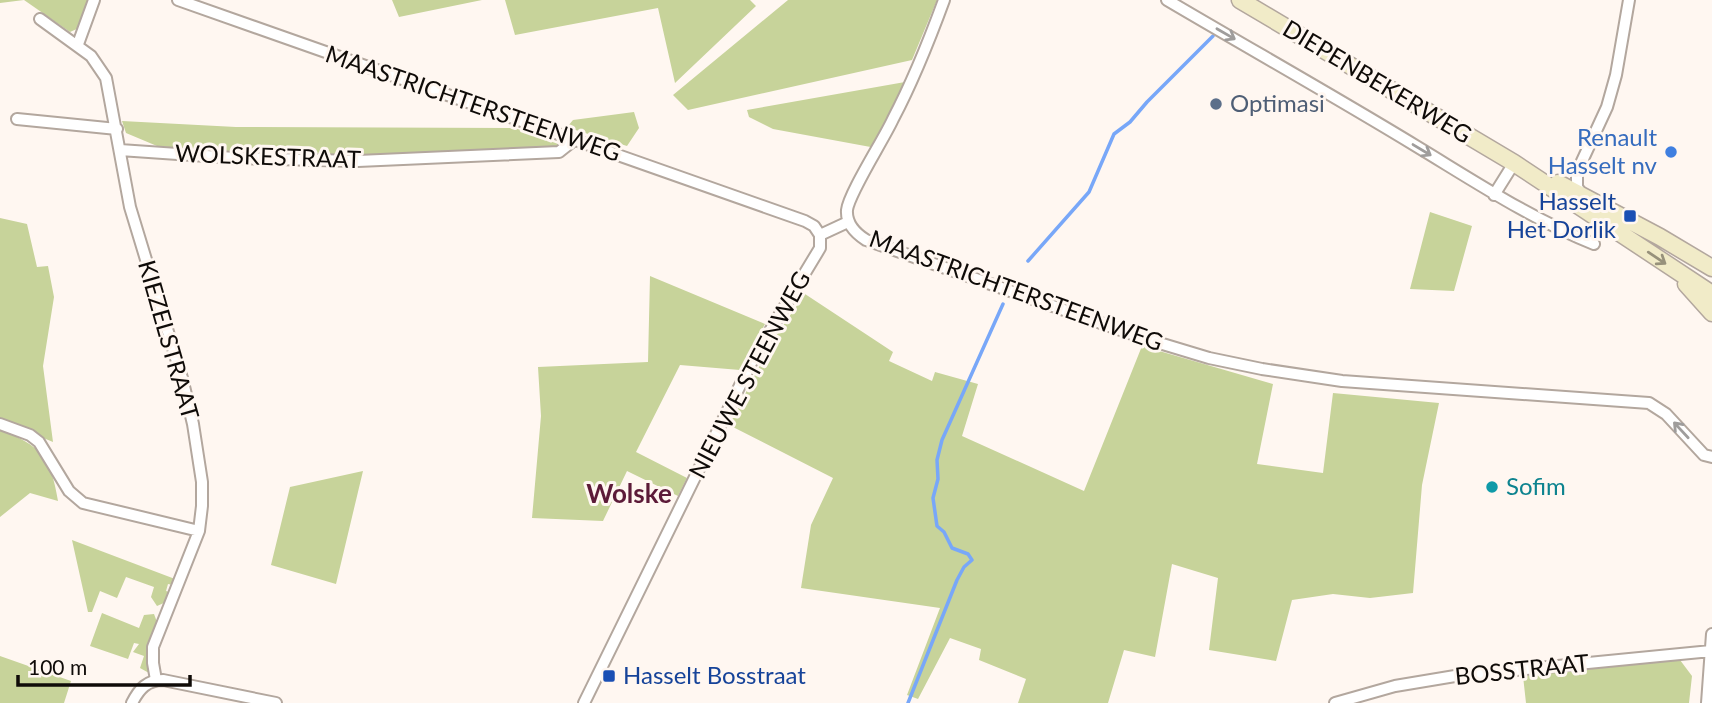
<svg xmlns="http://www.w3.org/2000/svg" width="1712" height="703" viewBox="0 0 1712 703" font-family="Lato,sans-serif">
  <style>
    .green { fill: #c7d39a }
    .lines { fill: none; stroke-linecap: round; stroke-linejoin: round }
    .stream { stroke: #78a7f8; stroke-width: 3.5 }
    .minor-casing { stroke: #b3a79e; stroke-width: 14 }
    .secondary-casing { stroke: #b3a79e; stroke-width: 19 }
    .minor { stroke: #fff; stroke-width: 10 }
    .secondary { stroke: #f1ebc8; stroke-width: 16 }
    .oneway { stroke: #9f9d9c }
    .oneway2 { stroke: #97917b }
    .service-dot { fill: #5c6f8a; stroke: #fff7f1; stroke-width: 2.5 }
    .shop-dot { fill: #3f7fe0; stroke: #fff7f1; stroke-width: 2.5 }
    .transit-dot { fill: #1a4fb4; stroke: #fff7f1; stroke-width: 2.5 }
    .culture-dot { fill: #0f9aa8; stroke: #fff7f1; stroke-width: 2.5 }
    .labels { text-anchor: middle; stroke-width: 6; stroke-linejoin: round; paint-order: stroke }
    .street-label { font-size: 24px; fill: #0f0b08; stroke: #fff7f1 }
    .service-label { font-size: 24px; fill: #4e5e75; stroke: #fff7f1; text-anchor: start }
    .shop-label { font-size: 24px; fill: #366cbe; stroke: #fff7f1; text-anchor: end }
    .transit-label { font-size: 24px; fill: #164399; stroke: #fff7f1; text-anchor: end }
    .culture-label { font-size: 24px; fill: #0d838f; stroke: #fff7f1; text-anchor: start }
    .neighbourhood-label { font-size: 26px; font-weight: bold; fill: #5c1a38; stroke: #fff7f1 }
  </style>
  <rect width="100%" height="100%" fill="#fff7f1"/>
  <path class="green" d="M0,0H89L79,28L70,32L24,0L0,3Z
    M392,0H482L399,17Z
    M505,0H750L756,6L675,83L658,8L515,35Z
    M788,0H937L912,60L688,110L673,95Z
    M905,82L876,148L773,129L749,117L747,110Z
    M634,112L639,128L627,146L569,128L568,126L573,120Z
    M122,121L236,127L515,128L558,144L556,147L358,156L205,150L157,146L126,133Z
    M1430,212L1472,226L1454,291L1410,289Z
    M0,218L27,224L37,267L48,266L54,297L43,366L53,442L0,420Z
    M650,276L765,324L740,370L680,365L636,452L687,478L678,496L627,471L603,521L532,518L541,416L538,367L648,362Z
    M805,294L893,352L889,361L932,381L935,372L978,384L962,436L1084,491L1142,346L1273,384L1257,464L1323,473L1333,393L1439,403L1422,485L1413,593L1370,598L1333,594L1292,600L1276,661L1209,650L1218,578L1172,564L1155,657L1124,650L1108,703H1018L1026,679L979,660L981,649L950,638L918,699L907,695L940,608L801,588L811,525L833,478L729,425L773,340Z
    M0,430C41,445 51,458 58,501L30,493L0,517Z
    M363,471L336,584L271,565L290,487Z
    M72,540L175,579L173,585L168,584L166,591L169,592L166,602L157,606L151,597L154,587L126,577L117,598L100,591L92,612H88Z
    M102,613L139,628L144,615L154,614L157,622L147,651L149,673L140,668L144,656L133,652L139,644L134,643L128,659L90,646Z
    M0,656L71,681L64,703H0Z
    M1680,660L1692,676L1689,703H1526L1523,676Z"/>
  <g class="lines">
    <path class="stream" d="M1028,261L1089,192L1114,134L1130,122L1147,102L1213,36
      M908,703L957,580L964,567L972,560L968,554L952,548L944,532L937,526L933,498L938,479L937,460L942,440L1003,304"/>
    <g class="minor-casing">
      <path id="minor" d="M178,0L805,221L814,226L820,235
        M944,0C929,41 913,81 893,119C884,139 849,193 847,210C846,224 855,233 866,240L1146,339L1209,358L1262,369L1342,381L1649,403L1666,414L1704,455L1712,457
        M1167,0C1250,49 1334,96 1416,146C1474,181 1531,219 1594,244
        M40,19L91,56L106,78L130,207L182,378L193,424L202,482V506L199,531L153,647V663L156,680
        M78,44L94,0
        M17,119L117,129
        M120,150L235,158L358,161L559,152L574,140
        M1494,195L1514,163
        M1583,196L1577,187V172L1607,107L1616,75L1629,0
        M820,235L848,222
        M0,424L30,435L39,442L69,491L83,503L199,531
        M132,703C139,689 147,680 163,680L276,703
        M584,703L753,359L820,248V235
        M1335,703L1395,686L1455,676L1711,651
        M1707,703L1712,634"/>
    </g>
    <g class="secondary-casing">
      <path id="secondary" d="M1240,0L1514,163L1712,294
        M1558,183L1660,237L1712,268
        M1686,284L1712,313"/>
    </g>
    <use href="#minor" class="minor"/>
    <use href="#secondary" class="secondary"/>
  </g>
  <defs><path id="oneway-shaft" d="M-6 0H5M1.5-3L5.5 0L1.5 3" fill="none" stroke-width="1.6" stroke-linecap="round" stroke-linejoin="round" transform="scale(1.75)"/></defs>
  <g class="oneway">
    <use href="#oneway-shaft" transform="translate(1226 34) rotate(30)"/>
    <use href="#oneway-shaft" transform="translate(1422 150) rotate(31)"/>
    <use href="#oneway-shaft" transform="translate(1681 430) rotate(-133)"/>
  </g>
  <use class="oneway2" href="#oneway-shaft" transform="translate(1657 258) rotate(34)"/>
  <circle class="service-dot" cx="1216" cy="104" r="7"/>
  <circle class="shop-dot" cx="1671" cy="152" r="7"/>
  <g class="transit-dot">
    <rect x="1623" y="209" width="14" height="14" rx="3.5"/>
    <rect x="602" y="669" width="14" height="14" rx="3.5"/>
  </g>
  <circle class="culture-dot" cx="1492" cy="487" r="7"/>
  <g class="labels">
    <g class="street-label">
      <text transform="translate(1377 82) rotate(31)" y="8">DIEPENBEKERWEG</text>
      <text transform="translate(473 104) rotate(19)" y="8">MAASTRICHTERSTEENWEG</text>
      <text transform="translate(268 157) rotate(2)" y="8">WOLSKESTRAAT</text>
      <text transform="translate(1016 291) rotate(20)" y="8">MAASTRICHTERSTEENWEG</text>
      <text transform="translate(168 340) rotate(74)" y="8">KIEZELSTRAAT</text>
      <text transform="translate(750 375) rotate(-62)" y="8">NIEUWE STEENWEG</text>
      <text transform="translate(1522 670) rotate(-6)" y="8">BOSSTRAAT</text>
    </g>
    <g class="service-label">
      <text x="1230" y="112">Optimasi</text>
    </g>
    <g class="shop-label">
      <text x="1657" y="146">Renault<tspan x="1657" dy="28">Hasselt nv</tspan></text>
    </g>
    <g class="transit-label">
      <text x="1616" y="210">Hasselt<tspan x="1616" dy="28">Het Dorlik</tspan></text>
      <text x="623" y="684" text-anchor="start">Hasselt Bosstraat</text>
    </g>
    <g class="culture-label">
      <text x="1506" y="495">Sofim</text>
    </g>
    <g class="neighbourhood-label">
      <text x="629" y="503">Wolske</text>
    </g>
  </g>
  <path d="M18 675v10h172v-10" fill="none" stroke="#0f0b08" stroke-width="3.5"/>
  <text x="28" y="675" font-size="21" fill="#0f0b08" stroke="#fff7f1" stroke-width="5" paint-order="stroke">100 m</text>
</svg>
